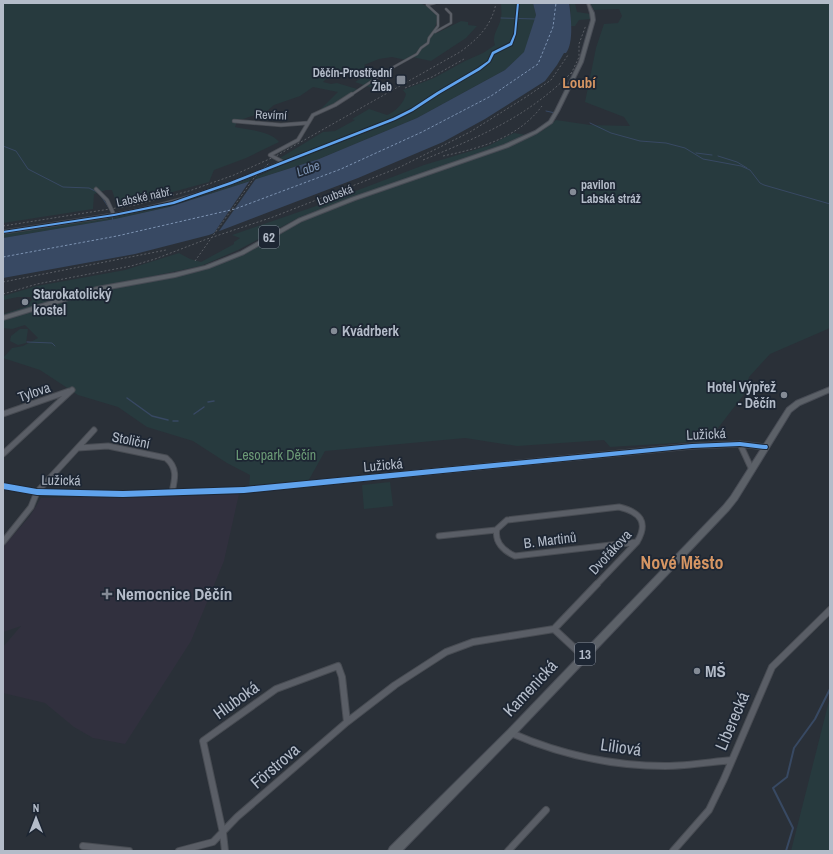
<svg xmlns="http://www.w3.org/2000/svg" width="833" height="854" viewBox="0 0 833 854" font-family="'Archivo Narrow',sans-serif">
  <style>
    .medical { fill: #31303e }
    .green { fill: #273a3e }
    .water { fill: #384963 }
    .pier { fill: #2a3038 }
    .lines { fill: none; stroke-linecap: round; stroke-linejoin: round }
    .stream-far2 { stroke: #384963; stroke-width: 1 }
    .stream-far1 { stroke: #384963; stroke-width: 1.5 }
    .stream { stroke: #384963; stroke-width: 2 }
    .ferry { stroke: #7c92b1; stroke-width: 1; stroke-dasharray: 2.5 2; stroke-linecap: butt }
    .street-far4-casing { stroke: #484c53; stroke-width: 3 }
    .street-far3-casing { stroke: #484c53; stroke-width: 4.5 }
    .street-far2-casing { stroke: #484c53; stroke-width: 5 }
    .street-far1-casing { stroke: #484c53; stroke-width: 7 }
    .street-casing { stroke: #484c53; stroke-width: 8 }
    .primary-casing { stroke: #484c55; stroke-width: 2 }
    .street-far4 { stroke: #5a5e66; stroke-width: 2 }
    .street-far3 { stroke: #5a5e66; stroke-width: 3 }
    .street-far2 { stroke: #5a5e66; stroke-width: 3.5 }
    .street-far1 { stroke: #5a5e66; stroke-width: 5 }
    .street { stroke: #5a5e66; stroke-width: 6 }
    .primary { fill: #5c6168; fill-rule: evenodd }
    .rail { stroke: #595d64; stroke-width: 1; stroke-dasharray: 2 2; stroke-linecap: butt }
    .cycleway-casing { stroke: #1d2633; stroke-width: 2 }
    .cycleway { fill: #60a3ed; fill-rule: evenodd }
    .poi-dot { fill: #848b96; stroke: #1d2633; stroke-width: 1.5 }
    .labels { text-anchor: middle; stroke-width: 3.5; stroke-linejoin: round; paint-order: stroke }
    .far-poi-label { font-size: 12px; font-weight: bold; fill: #b4bcc9; stroke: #1d2633; text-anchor: end }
    .far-street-label { font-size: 12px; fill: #b4bcc9; stroke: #1d2633 }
    .far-water-label { font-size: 13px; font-style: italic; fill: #7c92b1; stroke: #1d2633 }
    .shield { fill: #1d2633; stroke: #878f9c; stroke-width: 1 }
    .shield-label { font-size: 13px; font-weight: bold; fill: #b4bcc9 }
    .poi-label { font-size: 14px; font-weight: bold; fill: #b4bcc9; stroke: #1d2633; text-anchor: start }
    .street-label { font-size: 14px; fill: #b4bcc9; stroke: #1d2633 }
    .park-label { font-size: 14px; fill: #6b9a76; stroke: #1d2633 }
    .far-district-label { font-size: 15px; font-weight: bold; fill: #d59563; stroke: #1d2633 }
    .near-poi-label { font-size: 17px; font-weight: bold; fill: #b4bcc9; stroke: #1d2633; text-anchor: start }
    .near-street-label { font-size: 17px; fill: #b4bcc9; stroke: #1d2633 }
    .district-label { font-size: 18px; font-weight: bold; fill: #d59563; stroke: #1d2633 }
  </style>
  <rect width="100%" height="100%" fill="#2a3038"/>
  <path class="medical" d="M239,494L224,561L191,641L125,744L93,738L74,727L45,703L3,693V647L21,626L3,632V547L30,516L41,498Z"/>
  <path class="green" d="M3,3H420L432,9L438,15V19L433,32L437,33L461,21L468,22V25L477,26L466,38L431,61L412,57L406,60L392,57L379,59L364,65L368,68C351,77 341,63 323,82L331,84L337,83L357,89L364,85L355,82L368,74L379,76L374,81L379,82L370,87L365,86L347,98L318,112L338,92L313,87L300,96L274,105L267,111L237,121L235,127C248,130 271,131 279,142L246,158L214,170L209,182L162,195L117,205L112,190H106L94,194L93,209L3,223Z
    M533,3L536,15L525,52L505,70L417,118L319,159L169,207L115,219L3,238V234L117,217L172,204L261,175L288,162L280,158L323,132L335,131L355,120L352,119L369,109L387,115C395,112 404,103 406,94L403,90L434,78L465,61L483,53L495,45C491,35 500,27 501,17C502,13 501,8 501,4Z
    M570,3H575L577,12L591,14V19L579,20L575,26H571Z
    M590,3H830V328L770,354L749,377L745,393L708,441L610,447L604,440L517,446L465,438L325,451L306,485L249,488L250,475L227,463L193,441L147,427L118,407L78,395L40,370L3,358L12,348L23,346L38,338L25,325L12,329L3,328L4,320L72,298L105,290L183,275L222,263L243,255L303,220L355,200L506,148L542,131L556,120L590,125L630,126L624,117L585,102L596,48L604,24L618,23L622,16L619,9L594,10Z
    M514,133L526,135L504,145L355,197L300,217L238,250L201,266L82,291L3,316V314L25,307L32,300L31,297H18L3,300V296L37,286L125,270L179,253L190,259L201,262L234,244V242L240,238L232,235L319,205L424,165L488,146Z
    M20,329H28L26,343L18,345L10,341L11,336Z
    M390,482L393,506L364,509L362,485Z
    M830,697V851H791Z"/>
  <path class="water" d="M533,3H569C571,15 574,43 566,53H564L557,65L545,81L485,119L443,142L358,178L209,235L135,254L3,278V238L115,219L169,207L319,159L417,118L505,70L524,52L536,15Z"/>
  <path class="pier" d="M257,177L217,234L212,236L251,179Z"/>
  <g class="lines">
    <path class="stream-far2" d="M501,18L535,19
      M546,111L555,113
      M590,123L611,133L640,141L666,143L685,148L703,159L741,166L750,170L760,183L764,185L830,204
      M3,146L16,151L28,169L63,187L89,188L99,193
      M696,153L712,155
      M718,156L737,162L747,168
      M101,196L109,208
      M111,211L113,221
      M27,342L52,343L55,346"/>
    <path class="stream-far1" d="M127,398L152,416L168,420
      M208,402L214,401
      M194,414L204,407
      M173,421H178"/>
    <path class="stream" d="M786,851L793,828L773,788L787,777L794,748L815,719L830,689"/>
    <path class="ferry" d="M3,257L117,236L235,209L341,169L422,132L491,96L538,64L553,27L556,3"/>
    <g class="street-far4-casing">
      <path id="street-far4" d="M427,5L435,3
        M435,32L451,23V14L446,9
        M351,95L390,69L417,54L421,48L428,43L429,38L438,26V15L427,5V3"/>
    </g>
    <g class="street-far3-casing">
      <path id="street-far3" d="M234,121L281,125L307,123
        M283,162L270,155L298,140L313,115L335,105L352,94
        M96,189L107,200L114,215
        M101,217C165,207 224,188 283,162"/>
    </g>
    <g class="street-far2-casing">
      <path id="street-far2" d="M3,232L107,216"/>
    </g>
    <g class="street-far1-casing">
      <path id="street-far1" d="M3,414L69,391
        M740,444L752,470
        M78,448L108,446L166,458C178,468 175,479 172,492
        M3,454L72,390
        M3,486L37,492L123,494L244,490L692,446L740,444L765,447
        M619,507C640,512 649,522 637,542L515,556C504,551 494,542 497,529L507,520Z
        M439,536L496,530
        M3,542L31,507L37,492L94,430
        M596,585L637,542"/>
    </g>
    <g class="street-casing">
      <path id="street" d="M554,629L597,584
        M511,733C559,754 613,766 665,766C688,766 710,762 732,760
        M83,846L129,851
        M179,851L213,842L237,817L347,722L395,685L446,652L473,642L554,629L583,656
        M225,851L223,833L203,741L276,689L338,666L342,677L347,722
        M508,851L546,810
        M673,851L709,810L724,779L772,667L830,610"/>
    </g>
    <g class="primary-casing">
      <path id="primary" d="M587,3H589L594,13L595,20L583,62L559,111L552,123L537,133L508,147L355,200L302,221L244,254L209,268L175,277L98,291L3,320V316L97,287L175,273L205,266L240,252L298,219L351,198L504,145L535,131L549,121L555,111L579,62L591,20L590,13Z
        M830,387V392L800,405L791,412L737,500L729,510L514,736L402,851H388L390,847L508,730L723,506L731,496L787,408L796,401Z"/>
    </g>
    <use href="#street-far4" class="street-far4"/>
    <use href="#street-far3" class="street-far3"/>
    <use href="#street-far2" class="street-far2"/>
    <use href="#street-far1" class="street-far1"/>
    <use href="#street" class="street"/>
    <use href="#primary" class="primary"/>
    <path class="rail" d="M571,74L579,57V44L586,25
      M405,88L432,77L464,59
      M443,156C481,148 518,138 542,106
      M423,160C481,136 528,117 573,71
      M3,226L135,205L189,191L234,175L276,156L460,52C478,39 492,25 496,3
      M195,261L254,178L269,163
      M3,282L166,250
      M3,294L37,284L131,266L155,259L207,239L273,217L398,168L470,132L526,97L551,80L568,55"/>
    <g class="cycleway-casing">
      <path id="cycleway" d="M517,3H519L516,34L512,45L494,54L490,62L480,70L439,94L413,111L395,120L232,184L174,204L114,216L3,233V231L114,214L172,202L230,182L393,118L411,109L437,92L478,68L488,61L492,52L510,43L514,34Z
        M740,442L765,445H767L768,447L767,449H765L740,446L692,448L244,493L123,497L37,495L3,489V483L37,489L123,491L244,487L692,444Z"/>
    </g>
    <use href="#cycleway" class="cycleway"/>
  </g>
  <g class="poi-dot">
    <rect x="396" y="75" width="10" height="10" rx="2"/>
    <circle cx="573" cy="192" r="4"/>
    <circle cx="25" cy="302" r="4"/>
    <circle cx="334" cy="331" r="4"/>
    <circle cx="784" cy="395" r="4"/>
    <path d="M105 588h4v4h4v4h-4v4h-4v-4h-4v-4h4z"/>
    <circle cx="697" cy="671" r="4"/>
  </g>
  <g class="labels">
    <g class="far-poi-label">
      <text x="392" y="77">Děčín-Prostřední<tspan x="392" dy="14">Žleb</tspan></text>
      <text x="581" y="189" text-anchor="start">pavilon<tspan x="581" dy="14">Labská stráž</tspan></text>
    </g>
    <g class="far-street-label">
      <text transform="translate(271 115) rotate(2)" y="4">Revírní</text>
      <text transform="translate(335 195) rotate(-21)" y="4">Loubská</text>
      <text transform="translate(144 197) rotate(-12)" y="4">Labské nábř.</text>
    </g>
    <g class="far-water-label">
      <text transform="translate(308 168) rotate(-20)" y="5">Labe</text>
    </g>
    <g class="shield">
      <rect x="259" y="226" width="20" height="22" rx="3"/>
      <rect x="575" y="643" width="20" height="22" rx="3"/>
    </g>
    <g class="shield-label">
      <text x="269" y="242">62</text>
      <text x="585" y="659">13</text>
    </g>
    <g class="poi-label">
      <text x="33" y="299">Starokatolický<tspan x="33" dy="16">kostel</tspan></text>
      <text x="342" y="336">Kvádrberk</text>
      <text x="776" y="392" text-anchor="end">Hotel Výpřež<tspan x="776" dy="16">- Děčín</tspan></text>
    </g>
    <g class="street-label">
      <text transform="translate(34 392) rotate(-19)" y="5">Tylova</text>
      <text transform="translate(706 434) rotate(-3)" y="5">Lužická</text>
      <text transform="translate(131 440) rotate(11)" y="5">Stoliční</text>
      <text transform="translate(383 465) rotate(-5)" y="5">Lužická</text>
      <text transform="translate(61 480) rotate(1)" y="5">Lužická</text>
      <text transform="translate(550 540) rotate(-7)" y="5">B. Martinů</text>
      <text transform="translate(610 552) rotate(-47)" y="5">Dvořákova</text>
    </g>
    <g class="park-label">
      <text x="276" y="460">Lesopark Děčín</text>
    </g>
    <g class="far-district-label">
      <text x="579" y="88">Loubí</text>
    </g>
    <g class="near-poi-label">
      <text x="116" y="600">Nemocnice Děčín</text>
      <text x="705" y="677">MŠ</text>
    </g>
    <g class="near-street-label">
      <text transform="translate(530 688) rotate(-47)" y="6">Kamenická</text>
      <text transform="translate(236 700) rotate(-36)" y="6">Hluboká</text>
      <text transform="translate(732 721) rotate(-67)" y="6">Liberecká</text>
      <text transform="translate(621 747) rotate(8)" y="6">Liliová</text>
      <text transform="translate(275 766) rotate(-41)" y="6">Förstrova</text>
    </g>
    <g class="district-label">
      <text x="682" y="569">Nové Město</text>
    </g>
  </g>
  <rect width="833" height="854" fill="none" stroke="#b4bcc9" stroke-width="8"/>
  <g transform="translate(36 818)" stroke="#1d2633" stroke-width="3" paint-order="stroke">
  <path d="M0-3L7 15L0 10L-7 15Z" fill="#b4bcc9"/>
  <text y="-6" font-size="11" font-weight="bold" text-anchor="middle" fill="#b4bcc9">N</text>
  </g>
</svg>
